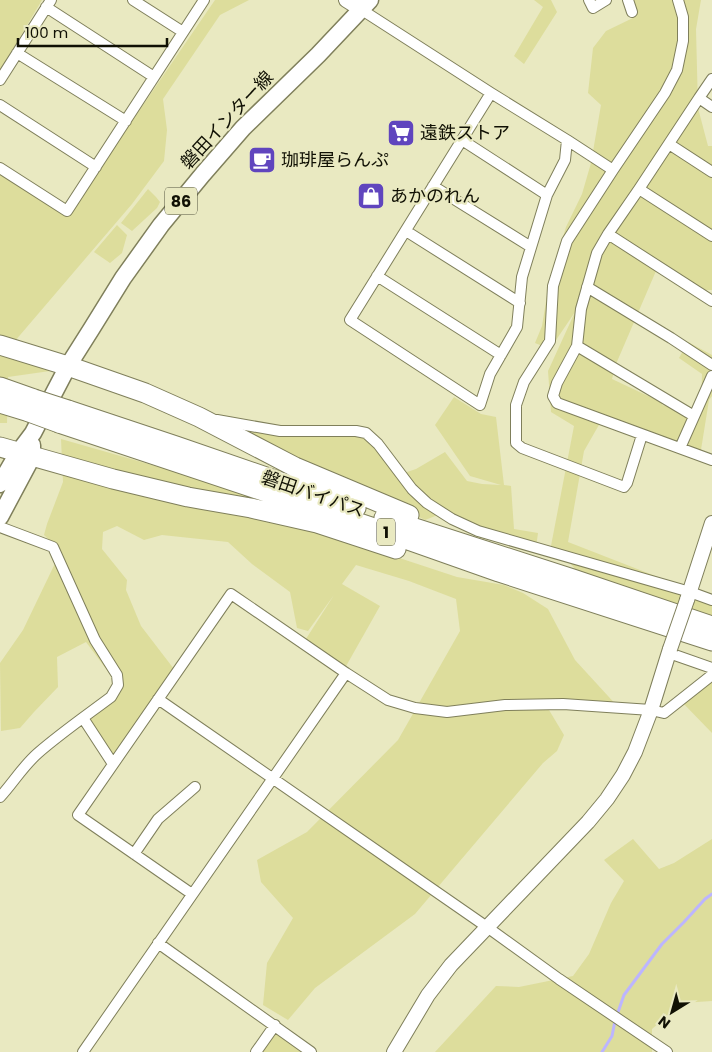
<svg xmlns="http://www.w3.org/2000/svg" width="712" height="1052" viewBox="0 0 712 1052" font-family="Poppins,'Noto Sans JP',sans-serif">
  <style>
    .green { fill: #dddd9c }
    .lines { fill: none; stroke-linecap: round; stroke-linejoin: round }
    .stream { stroke: #bcb5fe; stroke-width: 3 }
    .street-casing { stroke: #7f7f5b; stroke-width: 12 }
    .secondary-casing { stroke: #7f7f5b; stroke-width: 16 }
    .primary-casing { stroke: #7f7f5b; stroke-width: 19 }
    .highway-casing { stroke: #7f7f5b; stroke-width: 21 }
    .street { stroke: #fff; stroke-width: 10 }
    .secondary { stroke: #fff; stroke-width: 14 }
    .primary { stroke: #fff; stroke-width: 16 }
    .highway { stroke: #fff; stroke-width: 19 }
    .secondary-bridge-casing { stroke: #7f7f5b; stroke-width: 16; stroke-linecap: butt }
    .highway-bridge-casing { stroke: #7f7f5b; stroke-width: 21; stroke-linecap: butt }
    .secondary-bridge { stroke: #fff; stroke-width: 14 }
    .highway-bridge { stroke: #fff; stroke-width: 19 }
    .labels { text-anchor: middle; stroke-width: 4.5; stroke-linejoin: round; paint-order: stroke }
    .shield { fill: #e9e9c1; stroke: #51513d; stroke-width: 1 }
    .shield-label { font-size: 16px; font-weight: bold; fill: #101004 }
    .street-label { font-size: 18px; fill: #101004; stroke: #e9e9c1 }
    .poi-label { font-size: 18px; fill: #101004; stroke: #e9e9c1; text-anchor: start }
  </style>
  <rect width="100%" height="100%" fill="#e9e9c1"/>
  <path class="green" d="M0,0H42L0,71Z
    M215,0H249L220,15L163,99L167,130L164,161L132,204L9,348L57,370L8,377L7,423H0V173L67,216Z
    M534,0H551L557,12L524,64L514,56L543,7Z
    M632,0H701L696,29L698,108L708,146H712V290H704L656,271L616,364L612,379L663,403L662,405L701,413L702,374L679,358L688,342L712,355V396L709,400L700,456L600,423L584,451L568,542L681,586L702,602L712,606V623L577,572L565,556L550,551L574,426L551,412L548,371L575,312L550,349L535,343L542,326L549,283L566,227L582,194L591,163L601,105L588,93L593,48L606,31L637,16Z
    M148,189L156,197L160,202L157,208L132,231L121,223Z
    M117,225L127,235L122,253L110,263L94,252Z
    M454,397L481,414L496,417L504,485L511,486L514,529L538,533L536,548L443,513L425,520L327,471L230,427L349,431L374,440L401,474L416,469L445,452L467,481L482,484L501,485L470,476L435,425Z
    M61,439L166,469L308,514L369,548L457,577L504,585L523,593L548,609L575,660L619,708L546,705L564,735L557,751L543,763L415,914L315,988L288,1020L263,1005L267,963L293,918L261,882L257,860L307,832L398,740L460,631L456,599L409,581L356,565L342,584L380,606L345,668L304,642L334,595L308,631L297,628L290,592L252,564L228,542L162,535L144,540L117,526L103,532L102,549L127,580L126,590L141,626L177,673L113,764L83,718L118,685L86,642L57,657L58,687L34,712L20,728L1,731L0,663L23,630L61,551L44,535L47,524L63,482Z
    M712,675V733L680,700Z
    M633,839L659,869L674,863L712,839V1001L682,1003L652,1029V1052H435L496,986L519,987L573,976L589,954L611,903L624,881L604,860Z
    M275,1025L311,1052H256Z"/>
  <g class="lines">
    <path class="stream" d="M617,1015L624,995L662,944L684,922L705,899L712,894
      M602,1052L612,1036L615,1021"/>
    <g class="street-casing">
      <path id="street" d="M133,0L183,32
        M589,0L593,8L606,0
        M628,0L632,12
        M46,7L154,77
        M362,10L491,93L567,140L565,160L547,195L522,277L517,327L490,374L480,405L350,320L491,93
        M17,53L126,121
        M0,80L51,0
        M699,98L712,79
        M0,105L96,167
        M712,107L699,98L639,189L608,234L597,253L581,309L577,346L557,383L553,396L557,403L712,460
        M462,140L547,195
        M567,140L613,170
        M669,144L712,172
        M0,168L67,211L204,0
        M433,186L531,247
        M639,189L712,236
        M406,231L520,303
        M608,234L712,301
        M377,276L501,355
        M587,287L671,338L712,365
        M577,346L694,416
        M217,420L280,431H356L366,433L378,444L412,489L427,503L452,519L478,531L690,592L712,600
        M642,435L627,483L624,487L522,448L516,443V405L524,382L550,341L553,286L567,241L613,170L665,93L677,70L683,41V17L678,0
        M680,448L712,376
        M0,527L53,547L95,640L117,675L118,685L111,697C87,715 61,733 38,753C23,766 13,783 0,797
        M669,653L712,668
        M158,699L487,927L559,979L667,1052
        M83,718L113,764
        M134,854L158,819L195,787
        M192,894L78,815L231,594L346,673L388,700L415,708L447,712L505,705L563,704L651,710L664,713L712,675
        M158,943L311,1052
        M83,1052L346,673
        M256,1052L275,1025"/>
    </g>
    <g class="secondary-casing">
      <path id="secondary" d="M346,0L362,10
        M687,600L712,523
        M394,1052L428,995L451,965L588,822L607,799L623,775L635,752L651,710L670,649"/>
    </g>
    <g class="primary-casing">
      <path id="primary" d="M0,484L18,453L33,433L68,366L92,328L123,278L161,225L203,174L243,128L318,55L370,0
        M0,517L32,457V445"/>
    </g>
    <g class="highway-casing">
      <path id="highway" d="M0,345L68,366L145,393L199,417L295,467L409,515
        M0,387L34,399
        M0,403L29,412
        M68,410L176,446L356,508
        M59,423L377,529L499,572L712,641
        M0,447L113,479L188,497L251,508L317,523L396,549
        M384,518L573,579L712,626"/>
    </g>
    <use href="#street" class="street"/>
    <use href="#secondary" class="secondary"/>
    <use href="#primary" class="primary"/>
    <use href="#highway" class="highway"/>
    <g class="secondary-bridge-casing">
      <path id="secondary-bridge" d="M670,649L687,600"/>
    </g>
    <g class="highway-bridge-casing">
      <path id="highway-bridge" d="M34,399L68,410
        M29,412L59,423"/>
    </g>
    <use href="#secondary-bridge" class="secondary-bridge"/>
    <use href="#highway-bridge" class="highway-bridge"/>
  </g>
  <defs>
    <g id="supermarket-square" transform="scale(1.4375)"><rect x="-9" y="-9" width="18" height="18" rx="4" fill="#6045be" stroke="#e9e9c1"/><path d="M-6-5.5h2.5l.6 2H6L4.5 2H-2.5L-4.4-4H-6ZM-1.5 3.2a1.3 1.3 0 1 0 .1 0ZM3 3.2a1.3 1.3 0 1 0 .1 0Z" fill="#fff"/></g>
    <g id="cafe-square" transform="scale(1.4375)"><rect x="-9" y="-9" width="18" height="18" rx="4" fill="#6045be" stroke="#e9e9c1"/><path d="M-5.5-4.5H6V0H3Q3 3.5 0 3.5H-2.5Q-5.5 3.5-5.5 0ZM3-3.2v2h1.7v-2ZM-6 4.5H4V6H-6Z" fill="#fff"/></g>
    <g id="shop-square" transform="scale(1.4375)"><rect x="-9" y="-9" width="18" height="18" rx="4" fill="#6045be" stroke="#e9e9c1"/><path d="M-5-2.5h2.3a2.7 3.5 0 0 1 5.4 0H5L5.5 6h-11ZM-1.5-2.5h3a1.5 2.3 0 0 0-3 0Z" fill="#fff"/></g>
  </defs>
  <g fill-rule="evenodd">
    <use href="#supermarket-square" x="401" y="133"/>
    <use href="#cafe-square" x="262" y="160"/>
    <use href="#shop-square" x="371" y="196"/>
  </g>
  <g class="labels">
    <g class="shield">
      <rect x="165" y="187.5" width="32" height="27" rx="4"/>
      <rect x="377" y="518.5" width="18" height="27" rx="4"/>
    </g>
    <g class="shield-label">
      <text x="181" y="207">86</text>
      <text x="386" y="538">1</text>
    </g>
    <g class="street-label">
      <text transform="translate(227 120) rotate(-47)" y="6">磐田インター線</text>
      <text transform="translate(313 494) rotate(19)" y="6">磐田バイパス</text>
    </g>
    <g class="poi-label">
      <text x="420" y="139">遠鉄ストア</text>
      <text x="281" y="166">珈琲屋らんぷ</text>
      <text x="390" y="202">あかのれん</text>
    </g>
  </g>
  <g transform="translate(672 1012) rotate(217)" stroke="#e9e9c1" stroke-width="4" paint-order="stroke">
  <path d="M0-4L9 19L0 12L-9 19Z" fill="#101004"/>
  <text y="-8" font-size="14" font-weight="bold" text-anchor="middle" fill="#101004">N</text>
  </g>
  <path d="M18 38v8h149v-8" fill="none" stroke="#101004" stroke-width="2.5"/>
  <text x="25" y="38" font-size="15" fill="#101004" stroke="#e9e9c1" stroke-width="4" paint-order="stroke">100 m</text>
</svg>
